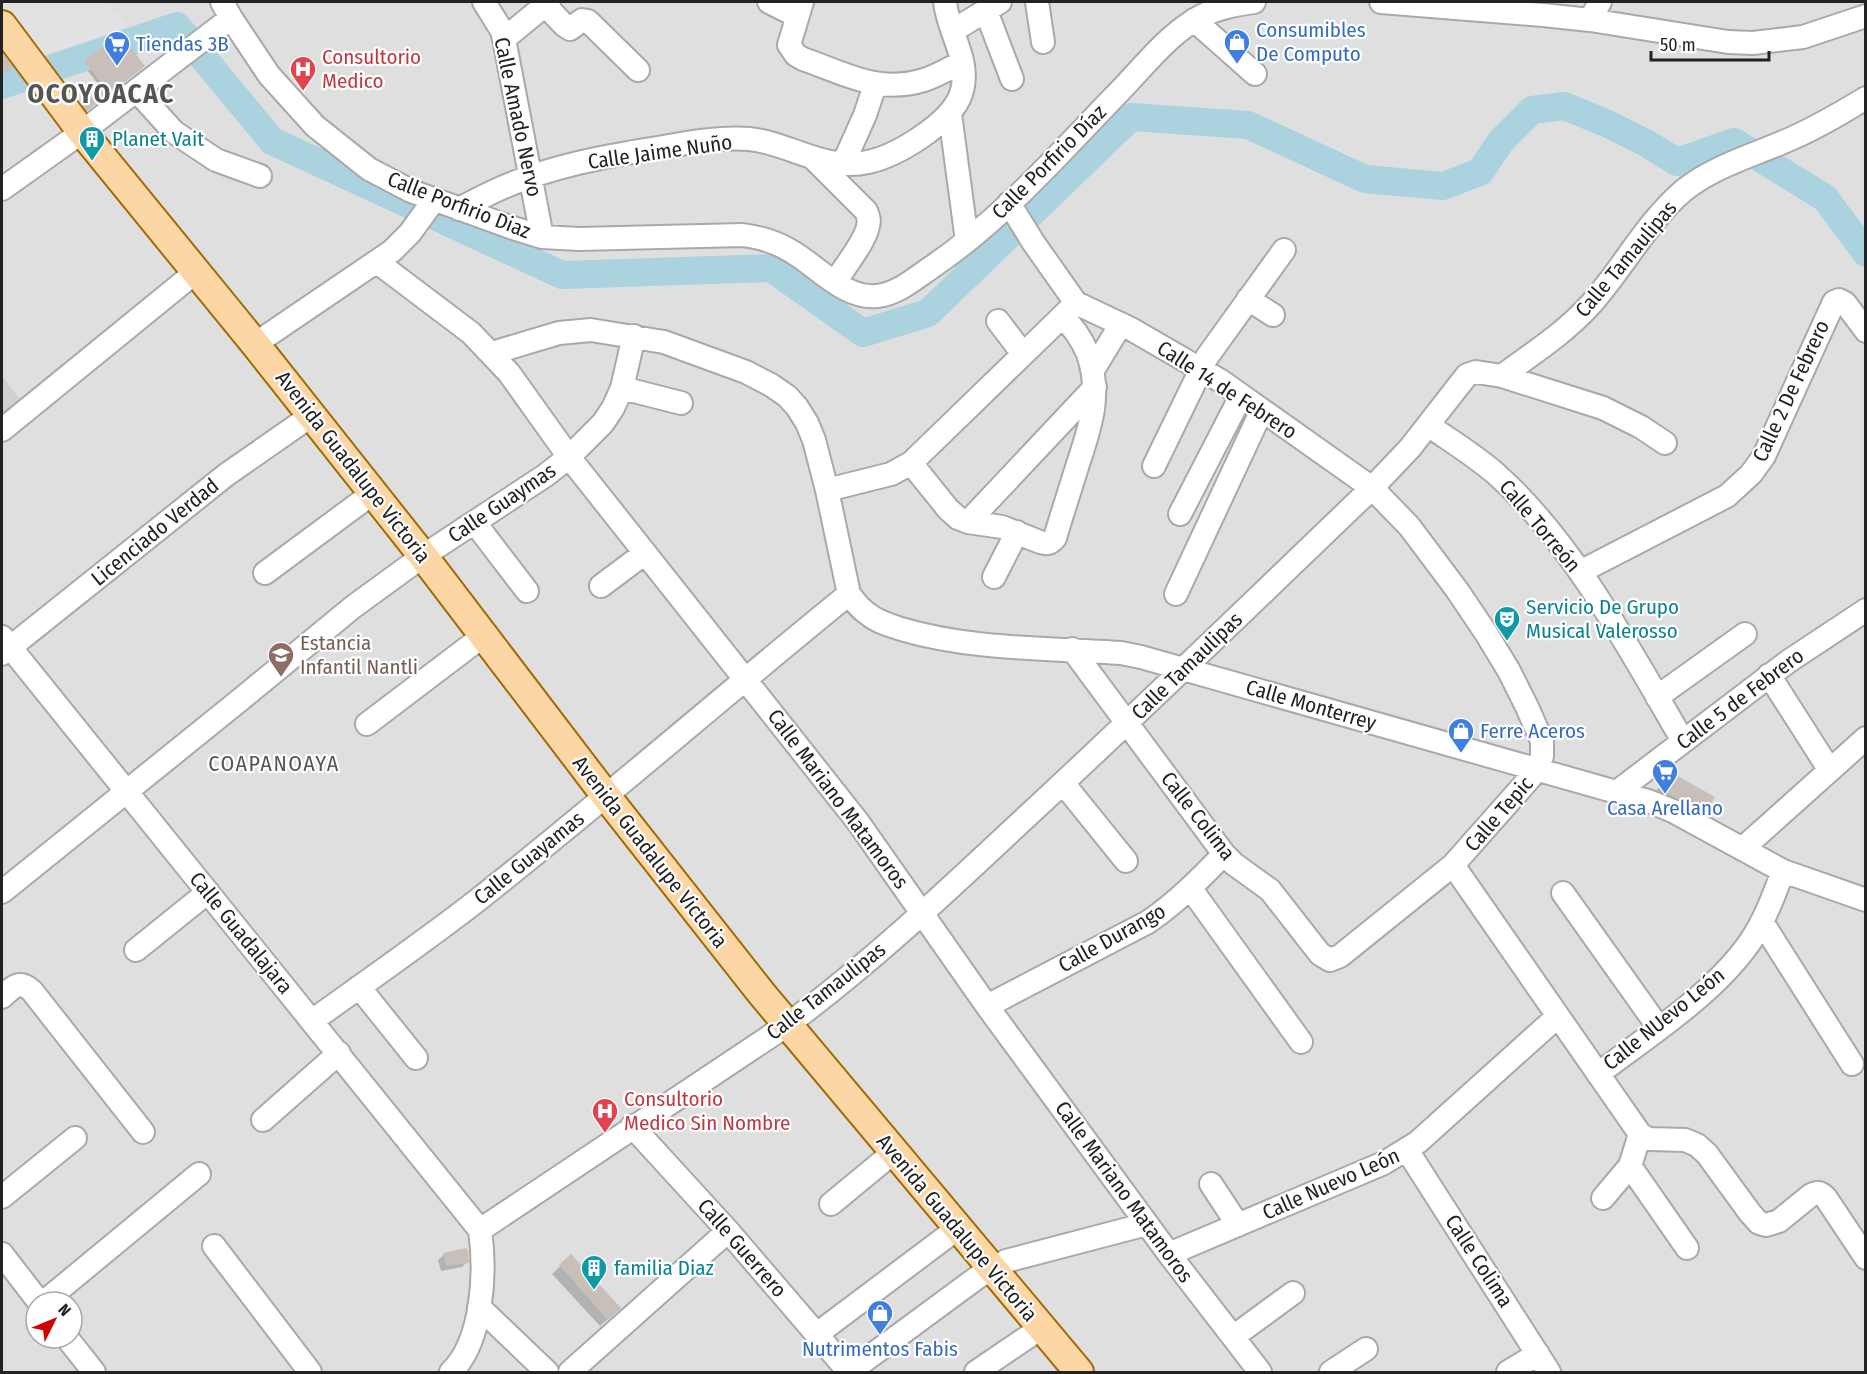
<svg xmlns="http://www.w3.org/2000/svg" width="1867" height="1374" viewBox="0 0 1867 1374" font-family="'Fira Sans Condensed',sans-serif">
  <style>
    .residential { fill: #e0dfdf; fill-rule: evenodd }
    .religious { fill: #d0d0d0 }
    .parking { fill: #e2e2e2 }
    .shadow { fill: #0003 }
    .lines { fill: none; stroke-linecap: round; stroke-linejoin: round }
    .river { stroke: #aad3df; stroke-width: 28 }
    .building { fill: #c7bfb8 }
    .minor-casing { stroke: #a9a9a9; stroke-width: 26 }
    .major-casing { stroke: #a06b00; stroke-width: 32 }
    .minor { stroke: #fff; stroke-width: 22 }
    .major { stroke: #fcd6a4; stroke-width: 28 }
    .labels { text-anchor: middle; stroke-width: 4.5; stroke-linejoin: round; paint-order: stroke }
    .shop-label { font-size: 21px; fill: #366cbe; stroke: #fff; text-anchor: start }
    .health-label { font-size: 21px; fill: #be3a42; stroke: #fff; text-anchor: start }
    .street-label { font-size: 21px; fill: #222; stroke: #fff }
    .culture-label { font-size: 21px; fill: #0d838f; stroke: #fff; text-anchor: start }
    .education-label { font-size: 21px; fill: #785e54; stroke: #fff; text-anchor: start }
    .neighbourhood-label { font-size: 22px; letter-spacing: 1.5px; fill: #555; stroke: #fff }
    .district-label { font-size: 27px; font-weight: bold; letter-spacing: 1.5px; fill: #555; stroke: #fff }
  </style>
  <rect width="100%" height="100%" fill="#f2efe9"/>
  <path class="residential" d="M2,2H1865V1372H2ZM36,1302H72V1338H36Z"/>
  <path class="religious" d="M2,376L24,405L2,423Z"/>
  <path class="parking" d="M2,2H104L129,25L56,80Z"/>
  <path class="shadow" d="M85,62L141,69L84,113L80,108L103,90L83,65Z
    M1669,773L1704,812L1699,817L1654,794Z
    M444,1255L467,1262L462,1267L441,1271L438,1260Z
    M571,1256L611,1316L600,1326L552,1274Z"/>
  <g class="lines">
    <path class="river" d="M2,85L177,26L272,141L562,275L771,268L863,333L928,313L1131,117L1248,125L1365,179L1443,186L1480,172L1501,141L1532,110L1564,106L1606,123L1646,143L1677,162L1734,142L1825,198L1866,253"/>
  </g>
  <path class="building" d="M119,33L145,66L87,111L82,104L105,87L84,61Z
    M2,52L13,67L2,75Z
    M1669,771L1715,797L1705,813L1658,789Z
    M466,1248L468,1250L469,1263L446,1266L443,1253Z
    M571,1254L621,1308L608,1320L559,1265Z"/>
  <g class="lines">
    <g class="minor-casing">
      <path id="minor" d="M222,2L231,18L269,75L315,126L369,169L411,191L510,227L542,237L579,239L743,235C762,238 777,242 794,253C819,268 845,299 877,296C898,294 915,278 932,267C1001,220 1057,156 1115,96C1140,71 1163,40 1193,21C1211,9 1233,5 1254,2
        M484,2L502,31L504,39L542,237
        M769,2L797,16
        M802,2L789,45L796,55L803,59C846,74 878,94 924,80C937,76 950,68 962,62
        M1037,2L1043,42
        M1381,2L1543,15L1590,20L1728,42L1753,43L1803,37L1866,16
        M545,5L564,25L570,29L582,20L588,21L638,70
        M986,11L1012,79
        M1194,20L1255,74
        M1590,20L1600,2
        M954,30L1000,2
        M504,39L549,2
        M137,91L174,132L216,160L260,176
        M950,114L967,241
        M814,159L866,211C868,216 870,220 868,226C866,240 844,268 835,282
        M843,164L865,115L875,85
        M2,189L82,132L231,18
        M1009,203L1033,242L1076,303L1131,329L1221,381L1372,488L1409,526L1457,590L1486,633L1509,671L1527,707L1542,741V756L1538,768L1530,778L1453,865L1340,956L1330,960L1320,954L1270,890L1234,864L1224,854L1072,649
        M459,209C482,197 505,185 530,177C572,162 619,154 663,147C691,142 720,137 749,139C790,143 825,172 868,162C897,156 951,123 961,94C972,61 948,33 945,2
        M377,262L471,333L509,373L569,457L858,822L987,1006L1169,1254L1260,1372
        M1248,299L1273,315
        M998,321L1023,354
        M255,344L392,251L410,233L434,200
        M492,353L559,333L591,330L664,342L746,372L771,385L787,396L797,407L807,423L814,440L827,490L849,594C855,602 860,609 868,614C877,622 890,625 901,629C972,650 1048,648 1121,653L1141,657L1648,801L1673,811L1783,871L1866,900
        M1093,370L1121,324
        M1502,376C1533,353 1565,333 1591,304C1623,268 1646,223 1683,191C1711,168 1748,157 1781,143C1811,131 1838,115 1866,98
        M622,388L681,403
        M1428,425C1451,441 1474,455 1495,473C1573,542 1631,652 1683,741
        M2,430L197,271
        M911,463L948,509L958,518L968,522L1002,527L1040,542C1047,544 1050,544 1055,538C1062,514 1070,490 1077,467C1090,427 1102,396 1088,354C1082,340 1074,327 1062,317
        M1154,466L1207,357L1284,250
        M827,490L891,474L911,463L1073,306
        M1180,514L1241,396
        M968,522L1095,387
        M475,523L527,591
        M1580,572L1727,496L1751,474L1764,456L1834,302L1839,300L1845,303L1866,331
        M265,573L373,493
        M994,577L1017,532
        M601,586L645,553
        M1176,594L1262,410
        M2,637L480,1230
        M2,654L226,475L312,415
        M1769,675L1829,769
        M1657,697L1745,634
        M367,724L483,636
        M1063,783L1126,861
        M1618,791L1789,661L1866,610
        M1742,849L1866,738
        M1453,865L1640,1134L1649,1139L1685,1140L1697,1145L1707,1154L1750,1213L1759,1223L1766,1225L1779,1221L1811,1195C1818,1191 1821,1193 1826,1198L1866,1258
        M1191,889L1301,1042
        M2,892L240,700L353,607L423,556L546,475L569,457L603,423L613,408L622,388L634,336
        M1563,893L1659,1028
        M1762,922L1852,1064
        M136,950L208,892
        M359,987L416,1058
        M2,997C13,987 19,979 32,991L143,1132
        M987,1006L1148,922C1176,903 1200,879 1224,854
        M312,1021C366,982 421,944 474,903C601,803 723,696 849,594
        M1598,1074C1649,1035 1713,995 1750,942C1765,920 1774,895 1783,871
        M263,1120L339,1053
        M632,1126L728,1231L849,1372
        M1407,1150L1549,1372
        M1630,1166L1687,1248
        M1211,1184L1238,1225
        M2,1197L75,1138
        M1603,1198L1630,1166L1640,1134
        M831,1204L894,1152
        M480,1230L787,1025C871,963 947,891 1023,820C1141,711 1256,599 1372,488L1410,448L1467,375L1476,372L1502,376L1603,408L1641,427L1665,443
        M214,1246L310,1372
        M2,1254L39,1302
        M1169,1254L1384,1163L1418,1142L1558,1016
        M44,1302L199,1174
        M479,1307L547,1372
        M817,1334L958,1228
        M1233,1337L1293,1293
        M67,1338L94,1372
        M451,1372C483,1341 486,1272 480,1230
        M570,1372L728,1231
        M849,1372L978,1277L1006,1261L1147,1224
        M976,1372L1041,1328
        M1331,1372L1366,1349
        M1508,1372L1538,1354"/>
    </g>
    <g class="major-casing">
      <path id="major" d="M2,25L82,132L255,344L423,556L606,796L762,994L1079,1372"/>
    </g>
    <use href="#minor" class="minor"/>
    <use href="#major" class="major"/>
  </g>
  <defs>
    <g id="shop-pin" transform="scale(1.35)"><path d="M0 17L-7.5 6A9.5 9.5 0 1 1 7.5 6Z" fill="#3f7fe0" stroke="#fff"/><path d="M-5-2.5h2.3a2.7 3.5 0 0 1 5.4 0H5L5.5 6h-11ZM-1.5-2.5h3a1.5 2.3 0 0 0-3 0Z" fill="#fff"/></g>
    <g id="supermarket-pin" transform="scale(1.35)"><path d="M0 17L-7.5 6A9.5 9.5 0 1 1 7.5 6Z" fill="#3f7fe0" stroke="#fff"/><path d="M-6-5.5h2.5l.6 2H6L4.5 2H-2.5L-4.4-4H-6ZM-1.5 3.2a1.3 1.3 0 1 0 .1 0ZM3 3.2a1.3 1.3 0 1 0 .1 0Z" fill="#fff"/></g>
    <g id="hospital-pin" transform="scale(1.35)"><path d="M0 17L-7.5 6A9.5 9.5 0 1 1 7.5 6Z" fill="#e0444e" stroke="#fff"/><path d="M-5-5h3v3.5h4V-5h3V5h-3V1.5h-4V5h-3Z" fill="#fff"/></g>
    <g id="building-pin" transform="scale(1.35)"><path d="M0 17L-7.5 6A9.5 9.5 0 1 1 7.5 6Z" fill="#0f9aa8" stroke="#fff"/><path d="M-4-6H4V6H1V3H-1V6H-4ZM-2.5-4.3h1.7v1.8h-1.7ZM.8-4.3h1.7v1.8H.8ZM-2.5-1h1.7V.8h-1.7ZM.8-1h1.7V.8H.8Z" fill="#fff"/></g>
    <g id="theatre-pin" transform="scale(1.35)"><path d="M0 17L-7.5 6A9.5 9.5 0 1 1 7.5 6Z" fill="#0f9aa8" stroke="#fff"/><path d="M-5-5.5Q0-4 5-5.5V0Q5 5 0 6Q-5 5-5 0ZM-3.3-2.5H-1v1.5H-3.3ZM1-2.5H3.3v1.5H1ZM-2.8 1Q0 5.5 2.8 1Z" fill="#fff"/></g>
    <g id="school-pin" transform="scale(1.35)"><path d="M0 17L-7.5 6A9.5 9.5 0 1 1 7.5 6Z" fill="#8d6e63" stroke="#fff"/><path d="M0-5L7-2L0 1L-7-2ZM-4 1L0 2.5L4 1V4Q0 6-4 4Z" fill="#fff"/></g>
  </defs>
  <g fill-rule="evenodd">
    <use href="#shop-pin" x="1237" y="42"/>
    <use href="#supermarket-pin" x="117" y="44"/>
    <use href="#hospital-pin" x="303" y="69"/>
    <use href="#building-pin" x="92" y="139"/>
    <use href="#theatre-pin" x="1507" y="619"/>
    <use href="#school-pin" x="281" y="655"/>
    <use href="#shop-pin" x="1461" y="731"/>
    <use href="#supermarket-pin" x="1665" y="772"/>
    <use href="#hospital-pin" x="605" y="1111"/>
    <use href="#building-pin" x="594" y="1268"/>
    <use href="#shop-pin" x="880" y="1313"/>
  </g>
  <g class="labels">
    <g class="shop-label">
      <text x="1256" y="37">Consumibles<tspan x="1256" dy="24">De Computo</tspan></text>
      <text x="136" y="51">Tiendas 3B</text>
      <text x="1480" y="738">Ferre Aceros</text>
      <text x="1665" y="815" text-anchor="middle">Casa Arellano</text>
      <text x="880" y="1356" text-anchor="middle">Nutrimentos Fabis</text>
    </g>
    <g class="health-label">
      <text x="322" y="64">Consultorio<tspan x="322" dy="24">Medico</tspan></text>
      <text x="624" y="1106">Consultorio<tspan x="624" dy="24">Medico Sin Nombre</tspan></text>
    </g>
    <g class="street-label">
      <text transform="translate(518 117) rotate(78)" y="7">Calle Amado Nervo</text>
      <text transform="translate(660 152) rotate(-8)" y="7">Calle Jaime Nuño</text>
      <text transform="translate(1049 162) rotate(-45)" y="7">Calle Porfirio Díaz</text>
      <text transform="translate(459 205) rotate(21)" y="7">Calle Porfirio Diaz</text>
      <text transform="translate(1626 259) rotate(-50)" y="7">Calle Tamaulipas</text>
      <text transform="translate(1227 390) rotate(33)" y="7">Calle 14 de Febrero</text>
      <text transform="translate(1791 391) rotate(-65)" y="7">Calle 2 De Febrero</text>
      <text transform="translate(353 467) rotate(52)" y="7">Avenida Guadalupe Victoria</text>
      <text transform="translate(502 503) rotate(-34)" y="7">Calle Guaymas</text>
      <text transform="translate(1540 526) rotate(50)" y="7">Calle Torreón</text>
      <text transform="translate(155 532) rotate(-39)" y="7">Licenciado Verdad</text>
      <text transform="translate(1187 666) rotate(-44)" y="7">Calle Tamaulipas</text>
      <text transform="translate(1740 699) rotate(-37)" y="7">Calle 5 de Febrero</text>
      <text transform="translate(1311 705) rotate(16)" y="7">Calle Monterrey</text>
      <text transform="translate(838 799) rotate(53)" y="7">Calle Mariano Matamoros</text>
      <text transform="translate(1499 814) rotate(-49)" y="7">Calle Tepic</text>
      <text transform="translate(1198 816) rotate(52)" y="7">Calle Colima</text>
      <text transform="translate(650 852) rotate(52)" y="7">Avenida Guadalupe Victoria</text>
      <text transform="translate(529 858) rotate(-39)" y="7">Calle Guayamas</text>
      <text transform="translate(241 933) rotate(51)" y="7">Calle Guadalajara</text>
      <text transform="translate(1112 938) rotate(-29)" y="7">Calle Durango</text>
      <text transform="translate(826 991) rotate(-38)" y="7">Calle Tamaulipas</text>
      <text transform="translate(1664 1019) rotate(-39)" y="7">Calle NUevo León</text>
      <text transform="translate(1331 1184) rotate(-24)" y="7">Calle Nuevo León</text>
      <text transform="translate(1124 1192) rotate(54)" y="7">Calle Mariano Matamoros</text>
      <text transform="translate(957 1228) rotate(50)" y="7">Avenida Guadalupe Victoria</text>
      <text transform="translate(742 1248) rotate(49)" y="7">Calle Guerrero</text>
      <text transform="translate(1479 1261) rotate(57)" y="7">Calle Colima</text>
    </g>
    <g class="culture-label">
      <text x="112" y="146">Planet Vait</text>
      <text x="1526" y="614">Servicio De Grupo<tspan x="1526" dy="24">Musical Valerosso</tspan></text>
      <text x="614" y="1275">familia Diaz</text>
    </g>
    <g class="education-label">
      <text x="300" y="650">Estancia<tspan x="300" dy="24">Infantil Nantli</tspan></text>
    </g>
    <g class="neighbourhood-label">
      <text x="274" y="771">COAPANOAYA</text>
    </g>
    <g class="district-label">
      <text x="101" y="103">OCOYOACAC</text>
    </g>
  </g>
  <rect width="1867" height="1374" fill="none" stroke="#222222" stroke-width="6"/>
  <g transform="translate(54 1320) rotate(47)"><circle r="28" fill="#ffffff" stroke="#a7a7a7" stroke-width="1.5"/>
  <path d="M0-4.5L10 22L0 15L-10 22Z" fill="#d40000"/>
  <text y="-9" font-size="16" font-weight="bold" text-anchor="middle" fill="#222222">N</text>
  </g>
  <path d="M1651 51v9h118v-9" fill="none" stroke="#222222" stroke-width="3"/>
  <text x="1660" y="51" font-size="18" fill="#222222" stroke="#ffffff" stroke-width="4.5" paint-order="stroke">50 m</text>
</svg>
